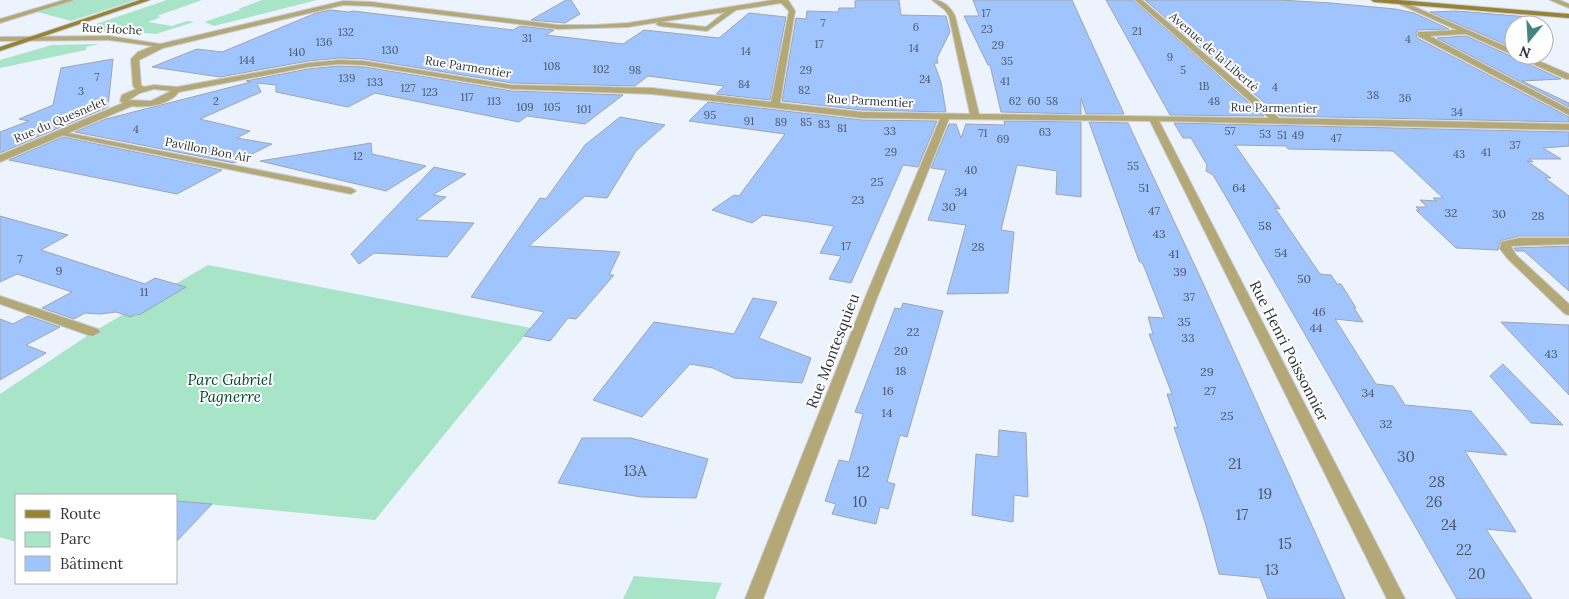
<svg xmlns="http://www.w3.org/2000/svg" width="1569" height="599" viewBox="0 0 1569 599" font-family="Lora,serif">
  <style>
    .green { fill: #a8e4c7 }
    .building { fill: #a0c4fd; stroke: #9fa5ae }
    .lines { fill: none; stroke-linecap: round; stroke-linejoin: round }
    .lane-casing { stroke: #c7cdd6; stroke-width: 2 }
    .street-casing { stroke: #c7cdd6; stroke-width: 2 }
    .secondary-casing { stroke: #c7cdd6; stroke-width: 2 }
    .lane { fill: #b5a877; fill-rule: evenodd }
    .street { fill: #b5a877; fill-rule: evenodd }
    .secondary { fill: #978333; fill-rule: evenodd }
    .labels { text-anchor: middle; stroke-width: 4; stroke-linejoin: round; paint-order: stroke }
    .far-number-label { font-size: 11px; fill: #4e5869 }
    .far-street-label { font-size: 12px; fill: #323438; stroke: #fff }
    .number-label { font-size: 12px; fill: #4e5869 }
    .street-label { font-size: 15px; fill: #323438; stroke: #fff }
    .park-label { font-size: 15px; font-style: italic; fill: #02442e; stroke: #fff }
    .near-number-label { font-size: 15px; fill: #4e5869 }
  </style>
  <rect width="100%" height="100%" fill="#ecf3fd"/>
  <path class="green" d="M76,0H136L71,21L34,11Z
    M167,0H202L157,16L161,17L148,22L172,26L187,21L194,22L156,34L134,32H93L101,29L90,26Z
    M262,0H317L214,26L204,22L237,11L241,10L238,9Z
    M99,44L86,47V50L0,68V60L52,45Z
    M208,265L531,328L375,520L176,501V495H16V542L0,537V394L93,332Z
    M634,576L722,583L715,599H623Z"/>
  <path class="building" d="M566,0H571L580,14L565,23L531,20Z
    M857,0H899L901,15L946,16L950,32L937,58L938,63H934L941,82L946,112L862,110L782,101L796,18L806,19L807,11L838,12L839,8H855V1Z
    M973,0H1072L1124,114H1086L1081,98V114L1001,112L990,65H988L964,16H979Z
    M1106,0H1133L1264,116L1170,115Z
    M1145,0H1279L1331,3L1395,9L1414,13L1449,29L1418,30L1416,32L1417,38L1569,117V122L1280,116Z
    M330,10L349,12L353,11L513,30L520,26L554,30L546,35L623,44L644,30L719,38L749,13L786,17L770,100L716,94L724,86L648,76L635,86L512,83L364,59L339,58L308,61L220,77L152,67L197,49L222,52L316,13Z
    M1456,11L1529,17V25H1514V48L1430,12Z
    M1466,36L1561,79L1522,81L1569,103V107L1437,38Z
    M113,59L108,107L0,153V132L29,121L19,119L53,105L61,68Z
    M339,66L364,67L512,91L623,95L585,124L527,116L519,122L375,93L348,107L276,92V85L257,83L261,92L200,119L250,131L237,138L272,144L234,163L75,132L106,119L251,82L246,81L308,69Z
    M708,102L862,120L937,121L918,167L903,165L851,283L829,279L841,256L820,253L834,226L763,215L752,223L712,210L734,195L739,196L785,134L689,121Z
    M620,117L665,125L636,151L607,198L585,196L529,246L620,252L609,275H614L576,319L568,318L550,341L524,336L544,312L471,297L540,198L546,199L585,145Z
    M1004,121L1081,122V197L1056,194L1057,171L1017,165L1001,230L1014,232L1008,293L947,294L966,225L928,220L946,170L931,168L949,124H956L961,138L966,124L1005,125Z
    M1089,122L1128,123L1202,281L1345,599H1268L1260,578L1219,574L1205,522L1174,427L1178,428L1167,394H1172L1149,334H1153L1148,317L1164,318L1143,264L1139,261Z
    M1174,123L1569,132V146L1543,148L1561,159H1529L1533,162L1527,161L1551,178H1545L1569,196V236H1519L1500,241L1498,250L1456,248L1416,210H1420L1416,207H1427L1420,200L1437,201L1433,198H1443L1393,151L1288,149L1286,146L1235,145L1280,209L1275,208L1320,274L1331,275L1337,284H1341L1356,308H1354L1363,322L1335,319L1376,384L1393,386L1405,405L1471,411L1507,455L1465,451L1516,532L1486,529L1532,599H1457L1226,197L1213,175L1206,171L1207,165L1191,138H1183Z
    M63,137L222,170L177,194L9,160Z
    M371,143L372,154L426,166L386,191L260,161Z
    M434,167L466,174L433,195L446,197L416,220L474,223L447,257L374,253L359,264L351,254Z
    M0,216L68,235L41,250L145,284L155,278L186,287L139,315L136,314L131,317L116,312L100,314L85,313L74,319L42,308L72,292L17,274L0,282Z
    M1569,246V291L1524,251H1516L1514,248Z
    M753,298L777,302L759,338L811,358L802,383L734,378L713,368L690,364L642,417L593,400L654,322L734,334Z
    M903,303L943,311L907,437L900,435L887,482L895,484L888,509L880,507L876,524L832,514L836,504L825,501L839,460L849,462L863,414L855,412L895,308L901,309Z
    M28,316L60,327L26,345L46,353L0,380V319L13,324Z
    M1501,322L1569,325V395Z
    M1503,364L1563,425L1531,423L1490,376Z
    M999,430L1026,433L1028,497L1014,495L1013,522L972,515L976,454L998,457Z
    M582,438H631L708,459L696,498L641,497L558,483Z
    M176,501L212,504L176,542Z"/>
  <g class="lines">
    <g class="lane-casing">
      <path id="lane" d="M58,131L351,188L356,191L351,194L61,135H58Z"/>
    </g>
    <g class="street-casing">
      <path id="street" d="M64,0H74L0,23V19Z
        M773,0H788L795,11L780,103L862,112L970,114L949,16L945,10L932,0C943,0 950,6 955,16L979,114L1269,118L1135,0H1142L1279,118L1569,124V130L1159,121L1405,599H1387L1150,121L949,119L877,298L763,599H745L865,298L940,119L862,118L652,94L512,89L364,65L339,64L308,67L179,92C169,105 148,108 132,106L0,162V155L123,103L120,101L122,95L136,89L133,86L131,59L138,52L153,46L109,40L0,41V37L109,36L160,44L343,1L371,2L558,25H594L628,23ZM781,3L789,11L771,102L652,88L512,85L364,61L339,60L308,63L177,87L154,85L144,87L141,85L139,60L163,48L343,5L371,6L558,29L628,27L659,22L656,24L660,26L707,31L736,10ZM725,12L706,27L660,22ZM154,89L171,91L151,101L129,100L140,93Z
        M1550,0H1559L1569,4V8Z
        M1397,1H1401L1514,50V55H1525L1569,74V79H1566L1466,34L1430,36L1569,109V115L1418,36V32H1421L1457,30L1397,3Z
        M1519,238H1569V244L1511,246L1516,255L1569,304V315L1565,314L1508,259L1500,249L1501,242Z
        M0,296L98,329L100,332L93,336L88,335L0,304Z"/>
    </g>
    <g class="secondary-casing">
      <path id="secondary" d="M140,0H150L0,51V47Z
        M1371,0H1398L1569,14V18L1374,2Z"/>
    </g>
    <use href="#lane" class="lane"/>
    <use href="#street" class="street"/>
    <use href="#secondary" class="secondary"/>
  </g>
  <g class="labels">
    <g class="far-number-label">
      <text x="986" y="17">17</text>
      <text x="823" y="27">7</text>
      <text x="916" y="31">6</text>
      <text x="987" y="33">23</text>
      <text x="1137" y="35">21</text>
      <text x="346" y="36">132</text>
      <text x="527" y="42">31</text>
      <text x="1408" y="43">4</text>
      <text x="324" y="46">136</text>
      <text x="819" y="48">17</text>
      <text x="998" y="49">29</text>
      <text x="914" y="52">14</text>
      <text x="390" y="54">130</text>
      <text x="746" y="55">14</text>
      <text x="297" y="56">140</text>
      <text x="1170" y="61">9</text>
      <text x="247" y="64">144</text>
      <text x="1007" y="65">35</text>
      <text x="552" y="70">108</text>
      <text x="601" y="73">102</text>
      <text x="635" y="74">98</text>
      <text x="806" y="74">29</text>
      <text x="1183" y="74">5</text>
      <text x="97" y="81">7</text>
      <text x="347" y="82">139</text>
      <text x="925" y="83">24</text>
      <text x="1005" y="85">41</text>
      <text x="375" y="86">133</text>
      <text x="744" y="88">84</text>
      <text x="1204" y="90">1B</text>
      <text x="1275" y="91">4</text>
      <text x="408" y="92">127</text>
      <text x="804" y="94">82</text>
      <text x="81" y="95">3</text>
      <text x="430" y="96">123</text>
      <text x="1373" y="99">38</text>
      <text x="467" y="101">117</text>
      <text x="1405" y="102">36</text>
      <text x="216" y="105">2</text>
      <text x="494" y="105">113</text>
      <text x="1015" y="105">62</text>
      <text x="1034" y="105">60</text>
      <text x="1052" y="105">58</text>
      <text x="1214" y="105">48</text>
      <text x="525" y="111">109</text>
      <text x="552" y="111">105</text>
      <text x="584" y="113">101</text>
      <text x="1457" y="116">34</text>
      <text x="710" y="119">95</text>
      <text x="749" y="125">91</text>
      <text x="781" y="126">89</text>
      <text x="806" y="126">85</text>
      <text x="824" y="128">83</text>
      <text x="842" y="132">81</text>
      <text x="136" y="133">4</text>
      <text x="890" y="135">33</text>
      <text x="1230" y="135">57</text>
      <text x="1045" y="136">63</text>
      <text x="983" y="137">71</text>
      <text x="1265" y="138">53</text>
      <text x="1282" y="139">51</text>
      <text x="1298" y="139">49</text>
      <text x="1336" y="142">47</text>
      <text x="1003" y="143">69</text>
      <text x="1515" y="149">37</text>
      <text x="891" y="156">29</text>
      <text x="1486" y="156">41</text>
      <text x="1459" y="158">43</text>
      <text x="358" y="160">12</text>
      <text x="1133" y="170">55</text>
      <text x="971" y="174">40</text>
    </g>
    <g class="far-street-label">
      <text transform="translate(112 29) rotate(3)" y="4">Rue Hoche</text>
      <text transform="translate(1214 52) rotate(41)" y="4">Avenue de la Liberté</text>
      <text transform="translate(468 67) rotate(9)" y="4">Rue Parmentier</text>
      <text transform="translate(870 101) rotate(3)" y="4">Rue Parmentier</text>
      <text transform="translate(1274 108) rotate(1)" y="4">Rue Parmentier</text>
      <text transform="translate(60 120) rotate(-23)" y="4">Rue du Quesnelet</text>
      <text transform="translate(208 150) rotate(11)" y="4">Pavillon Bon Air</text>
    </g>
    <g class="number-label">
      <text x="877" y="186">25</text>
      <text x="1144" y="192">51</text>
      <text x="1239" y="192">64</text>
      <text x="961" y="196">34</text>
      <text x="858" y="204">23</text>
      <text x="949" y="211">30</text>
      <text x="1154" y="215">47</text>
      <text x="1451" y="217">32</text>
      <text x="1499" y="218">30</text>
      <text x="1538" y="220">28</text>
      <text x="1265" y="230">58</text>
      <text x="1159" y="238">43</text>
      <text x="846" y="250">17</text>
      <text x="978" y="251">28</text>
      <text x="1281" y="257">54</text>
      <text x="1174" y="258">41</text>
      <text x="20" y="263">7</text>
      <text x="59" y="275">9</text>
      <text x="1180" y="276">39</text>
      <text x="1304" y="283">50</text>
      <text x="144" y="296">11</text>
      <text x="1189" y="301">37</text>
      <text x="1319" y="316">46</text>
      <text x="1184" y="326">35</text>
      <text x="1316" y="332">44</text>
      <text x="913" y="336">22</text>
      <text x="1188" y="342">33</text>
      <text x="901" y="355">20</text>
      <text x="1551" y="358">43</text>
      <text x="901" y="375">18</text>
      <text x="1207" y="376">29</text>
      <text x="888" y="395">16</text>
      <text x="1210" y="395">27</text>
      <text x="1368" y="397">34</text>
      <text x="887" y="417">14</text>
      <text x="1227" y="420">25</text>
      <text x="1386" y="428">32</text>
    </g>
    <g class="street-label">
      <text transform="translate(833 351) rotate(-69)" y="5">Rue Montesquieu</text>
      <text transform="translate(1289 351) rotate(63)" y="5">Rue Henri Poissonnier</text>
    </g>
    <g class="park-label">
      <text x="230" y="385">Parc Gabriel<tspan x="230" dy="17">Pagnerre</tspan></text>
    </g>
    <g class="near-number-label">
      <text x="1406" y="462">30</text>
      <text x="1235" y="469">21</text>
      <text x="635" y="476">13A</text>
      <text x="863" y="477">12</text>
      <text x="1437" y="487">28</text>
      <text x="1265" y="499">19</text>
      <text x="860" y="507">10</text>
      <text x="1434" y="507">26</text>
      <text x="1242" y="520">17</text>
      <text x="1449" y="530">24</text>
      <text x="1285" y="549">15</text>
      <text x="1464" y="555">22</text>
      <text x="1272" y="575">13</text>
      <text x="1477" y="579">20</text>
    </g>
  </g>
  <rect x="15" y="494" width="162" height="90" fill="#ffffff" stroke="#adaeaf"/>
  <rect x="25" y="510" width="25" height="8" fill="#978333" stroke="#adaeaf"/>
  <text x="60" y="519" font-size="15" fill="#323438">Route</text>
  <rect x="25" y="532" width="25" height="15" fill="#a8e4c7" stroke="#adaeaf"/>
  <text x="60" y="544" font-size="15" fill="#323438">Parc</text>
  <rect x="25" y="556" width="25" height="15" fill="#a0c4fd" stroke="#adaeaf"/>
  <text x="60" y="569" font-size="15" fill="#323438">Bâtiment</text>
  <g transform="translate(1529 40) rotate(198)"><circle r="24" fill="#ffffff" stroke="#adaeaf"/>
  <path d="M0-4L9 19L0 12L-9 19Z" fill="#41867d"/>
  <text y="-8" font-size="14" font-weight="bold" text-anchor="middle" fill="#323438">N</text>
  </g>
</svg>
